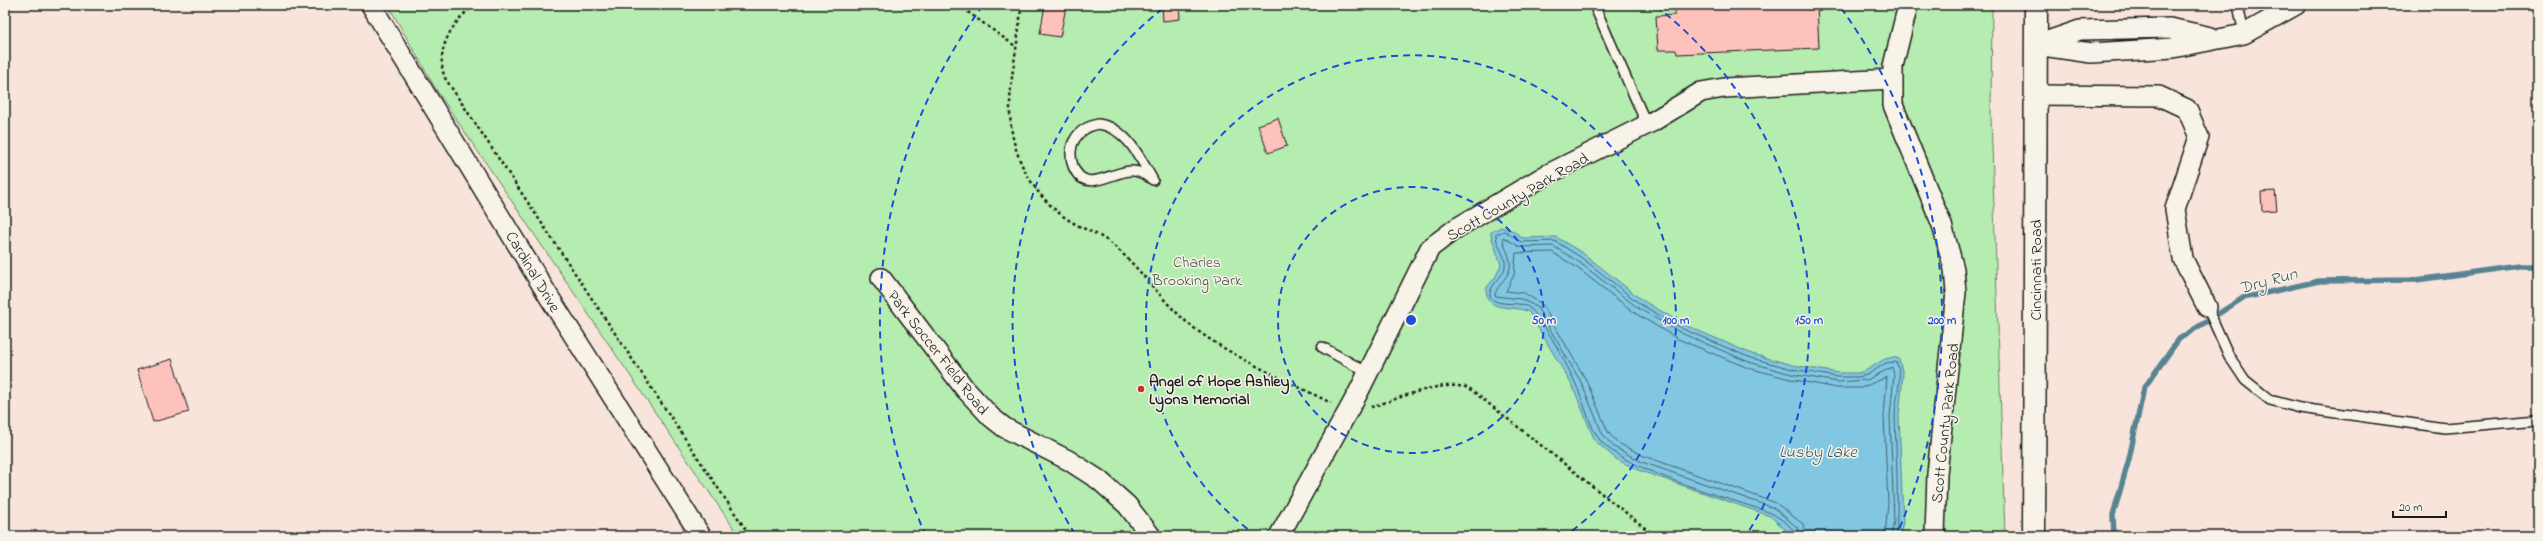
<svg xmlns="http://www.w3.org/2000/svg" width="2543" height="541" viewBox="0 0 2543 541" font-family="'Indie Flower',sans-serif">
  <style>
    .green { fill: #b5ecaf; stroke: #688466 }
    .water { fill: #81c7e2; stroke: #598393 }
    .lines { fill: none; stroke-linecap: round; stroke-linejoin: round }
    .shore { stroke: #44606b; stroke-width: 1 }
    .stream { stroke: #598393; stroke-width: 5.5 }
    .building { fill: #fec2bc; stroke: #1c1c1c }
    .service-casing { stroke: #1c1c1c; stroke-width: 12 }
    .minor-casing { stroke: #1c1c1c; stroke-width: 22 }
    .primary-casing { stroke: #1c1c1c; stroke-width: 25 }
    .path { stroke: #1c1c1c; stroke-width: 2.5; stroke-dasharray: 3 3; stroke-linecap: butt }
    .service { stroke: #f7f3e8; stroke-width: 9 }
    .minor { stroke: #f7f3e8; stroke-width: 19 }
    .primary { stroke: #f7f3e8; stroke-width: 22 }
    .ring { fill: none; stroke: #1d4ed8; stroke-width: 2; stroke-dasharray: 7 5 }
    .poi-dot { fill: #c8321e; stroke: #f7f3e8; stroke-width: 1.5 }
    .labels { text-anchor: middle; stroke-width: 3; stroke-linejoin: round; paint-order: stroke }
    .street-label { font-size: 16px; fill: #1c1c1c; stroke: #f7f3e8 }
    .park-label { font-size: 16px; fill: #4a5a48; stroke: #f7f3e8 }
    .poi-label { font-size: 16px; font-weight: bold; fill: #1c1c1c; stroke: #f7f3e8; text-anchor: start }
    .water-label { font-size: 17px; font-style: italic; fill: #3f5861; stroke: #f7f3e8 }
    .centre { fill: #1d4ed8; stroke: #f7f3e8; stroke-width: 2 }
    .ring-label { font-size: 12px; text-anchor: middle; font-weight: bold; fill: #1d4ed8; stroke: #f7f3e8; stroke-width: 3; stroke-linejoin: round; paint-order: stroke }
  </style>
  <rect width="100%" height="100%" fill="#f9e4db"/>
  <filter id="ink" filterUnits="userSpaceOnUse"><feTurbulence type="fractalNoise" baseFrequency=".025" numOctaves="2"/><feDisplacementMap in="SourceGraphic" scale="8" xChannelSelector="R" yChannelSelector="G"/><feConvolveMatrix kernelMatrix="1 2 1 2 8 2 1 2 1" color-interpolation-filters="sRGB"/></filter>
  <g filter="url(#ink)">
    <path class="green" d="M388,5H1992L1991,116L2005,536H739L437,91Z"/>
    <path class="water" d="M1501,227L1514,231L1522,238L1556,237L1584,254L1642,300L1685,325L1752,354L1793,365L1838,373H1858L1865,371L1885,359L1894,357L1899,359L1903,374L1899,416L1903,522L1900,536H1793L1770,516L1638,470L1616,459L1595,441L1573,387L1529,312C1514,304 1482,314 1487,287L1495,278L1501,265L1491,236V232Z"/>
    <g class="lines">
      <path class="shore" d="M1796,536C1794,526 1779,518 1771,513C1732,499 1622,470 1599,439C1590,426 1585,407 1579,392C1573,375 1544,321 1532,310C1521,298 1499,309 1490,297C1488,285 1503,279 1505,267C1507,255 1495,245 1496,234L1505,231L1521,242L1555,241L1582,258L1640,304L1683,329L1751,358L1792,369L1837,377H1858L1867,375L1886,363L1896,362C1904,378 1895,399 1895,416C1896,456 1899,496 1896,536
        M1801,536L1798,528L1774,508L1642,462L1614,447L1603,435L1581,382L1537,307L1521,299L1495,296C1494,289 1508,278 1510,268C1512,256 1503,248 1503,237L1520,247L1553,246L1579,262L1638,308L1681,333L1749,362L1791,374L1838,382L1867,380L1892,367L1894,375L1890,416L1894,521L1891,536
        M1807,536L1803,524L1776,503L1644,456L1618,443L1608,432L1586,380L1542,304L1524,293L1506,291L1514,275L1516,253L1552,252L1576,267L1635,313L1678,339L1748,368L1790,379L1837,388H1861L1887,377L1884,416L1888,503L1885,536"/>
      <path class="stream" d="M2114,536L2113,515L2129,459L2144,388L2179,339L2243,298L2319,281L2416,280L2519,266H2538"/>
    </g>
    <path class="building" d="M1045,5L1066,7L1060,37L1040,34Z
      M1162,5H1179L1180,19L1163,21Z
      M1675,5H1817L1819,48L1677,54L1676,50H1658L1656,16L1675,15Z
      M1278,118L1287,146L1268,153L1258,125Z
      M2275,191L2277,210L2262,211L2261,192Z
      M172,359L189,412L153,422L137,370Z"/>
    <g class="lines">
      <g class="service-casing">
        <path id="service" d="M1594,5L1647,125
          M2238,5L2244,34
          M1098,124C1126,127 1140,158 1153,180C1147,176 1141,171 1133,171C1114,169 1085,197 1073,166C1070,157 1070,146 1075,139C1080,130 1089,126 1098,124Z
          M2207,307L2229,356L2245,380L2270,400L2300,408L2445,428L2538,420
          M1322,347L1368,373"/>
      </g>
      <g class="minor-casing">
        <path id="minor" d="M371,5L551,300L701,536
          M1908,5L1893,66V105L1942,225L1954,269L1956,292L1937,474L1935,536
          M2039,44L2080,30L2170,28L2211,37
          M2036,45L2091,53L2173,48L2244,34L2296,5
          M2036,95L2159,96L2187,109L2199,137L2175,209L2183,259L2207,307
          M881,278L965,389L991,417L1005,428L1068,460L1099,480L1127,505L1151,536
          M1279,536L1358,393L1430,248L1455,229L1546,175L1652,122L1701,92L1724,88L1892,79"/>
      </g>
      <g class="primary-casing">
        <path id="primary" d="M2034,536L2036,5"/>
      </g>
      <path class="path" d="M475,5C453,20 434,51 445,78L750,536
        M958,5L1015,46
        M1021,5C1019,53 1000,104 1017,152C1027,183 1050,211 1079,226C1089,231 1100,235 1109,242C1139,265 1159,299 1189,324C1225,354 1288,381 1331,403
        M1371,407C1400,399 1439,379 1469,388L1655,536"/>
      <use href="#service" class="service"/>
      <use href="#minor" class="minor"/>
      <use href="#primary" class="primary"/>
    </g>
  </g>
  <g class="ring">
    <circle cx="1411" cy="320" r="133"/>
    <path d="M1257 536A265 265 0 1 1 1565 536"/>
    <path d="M1075 534A398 398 0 0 1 1166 6M1656 6A398 398 0 0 1 1747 534"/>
    <path d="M926 536A531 531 0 0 1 981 8M1841 8A531 531 0 0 1 1896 536"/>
  </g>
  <circle class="poi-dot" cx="1141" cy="389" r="4"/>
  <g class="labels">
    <g class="street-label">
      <text transform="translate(1517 196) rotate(-30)" y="6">Scott County Park Road</text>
      <text transform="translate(2035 270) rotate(-90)" y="6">Cincinnati Road</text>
      <text transform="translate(534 271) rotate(59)" y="6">Cardinal Drive</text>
      <text transform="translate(939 352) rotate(52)" y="6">Park Soccer Field Road</text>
      <text transform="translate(1944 423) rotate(-84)" y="6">Scott County Park Road</text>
    </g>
    <g class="park-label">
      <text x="1197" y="267">Charles<tspan x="1197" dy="18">Brooking Park</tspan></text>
    </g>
    <g class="poi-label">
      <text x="1149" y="386">Angel of Hope Ashley<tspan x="1149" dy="18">Lyons Memorial</tspan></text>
    </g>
    <g class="water-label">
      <text transform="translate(2268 280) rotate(-15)" y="6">Dry Run</text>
      <text x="1818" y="457">Lusby Lake</text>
    </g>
  </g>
  <circle cx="1411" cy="320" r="6" class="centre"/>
  <g class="ring-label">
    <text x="1544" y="324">50 m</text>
    <text x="1676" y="324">100 m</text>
    <text x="1809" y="324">150 m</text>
    <text x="1942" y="324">200 m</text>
  </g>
  <rect width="2543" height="541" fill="none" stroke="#f7f3e8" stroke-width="20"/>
  <rect x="10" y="10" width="2523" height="521" fill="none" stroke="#1c1c1c" stroke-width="1.5" filter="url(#ink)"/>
  <path d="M2393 511v6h53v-6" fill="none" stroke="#1c1c1c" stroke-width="2"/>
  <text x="2399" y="511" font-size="12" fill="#1c1c1c" stroke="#f7f3e8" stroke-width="3" paint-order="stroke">20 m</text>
</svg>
